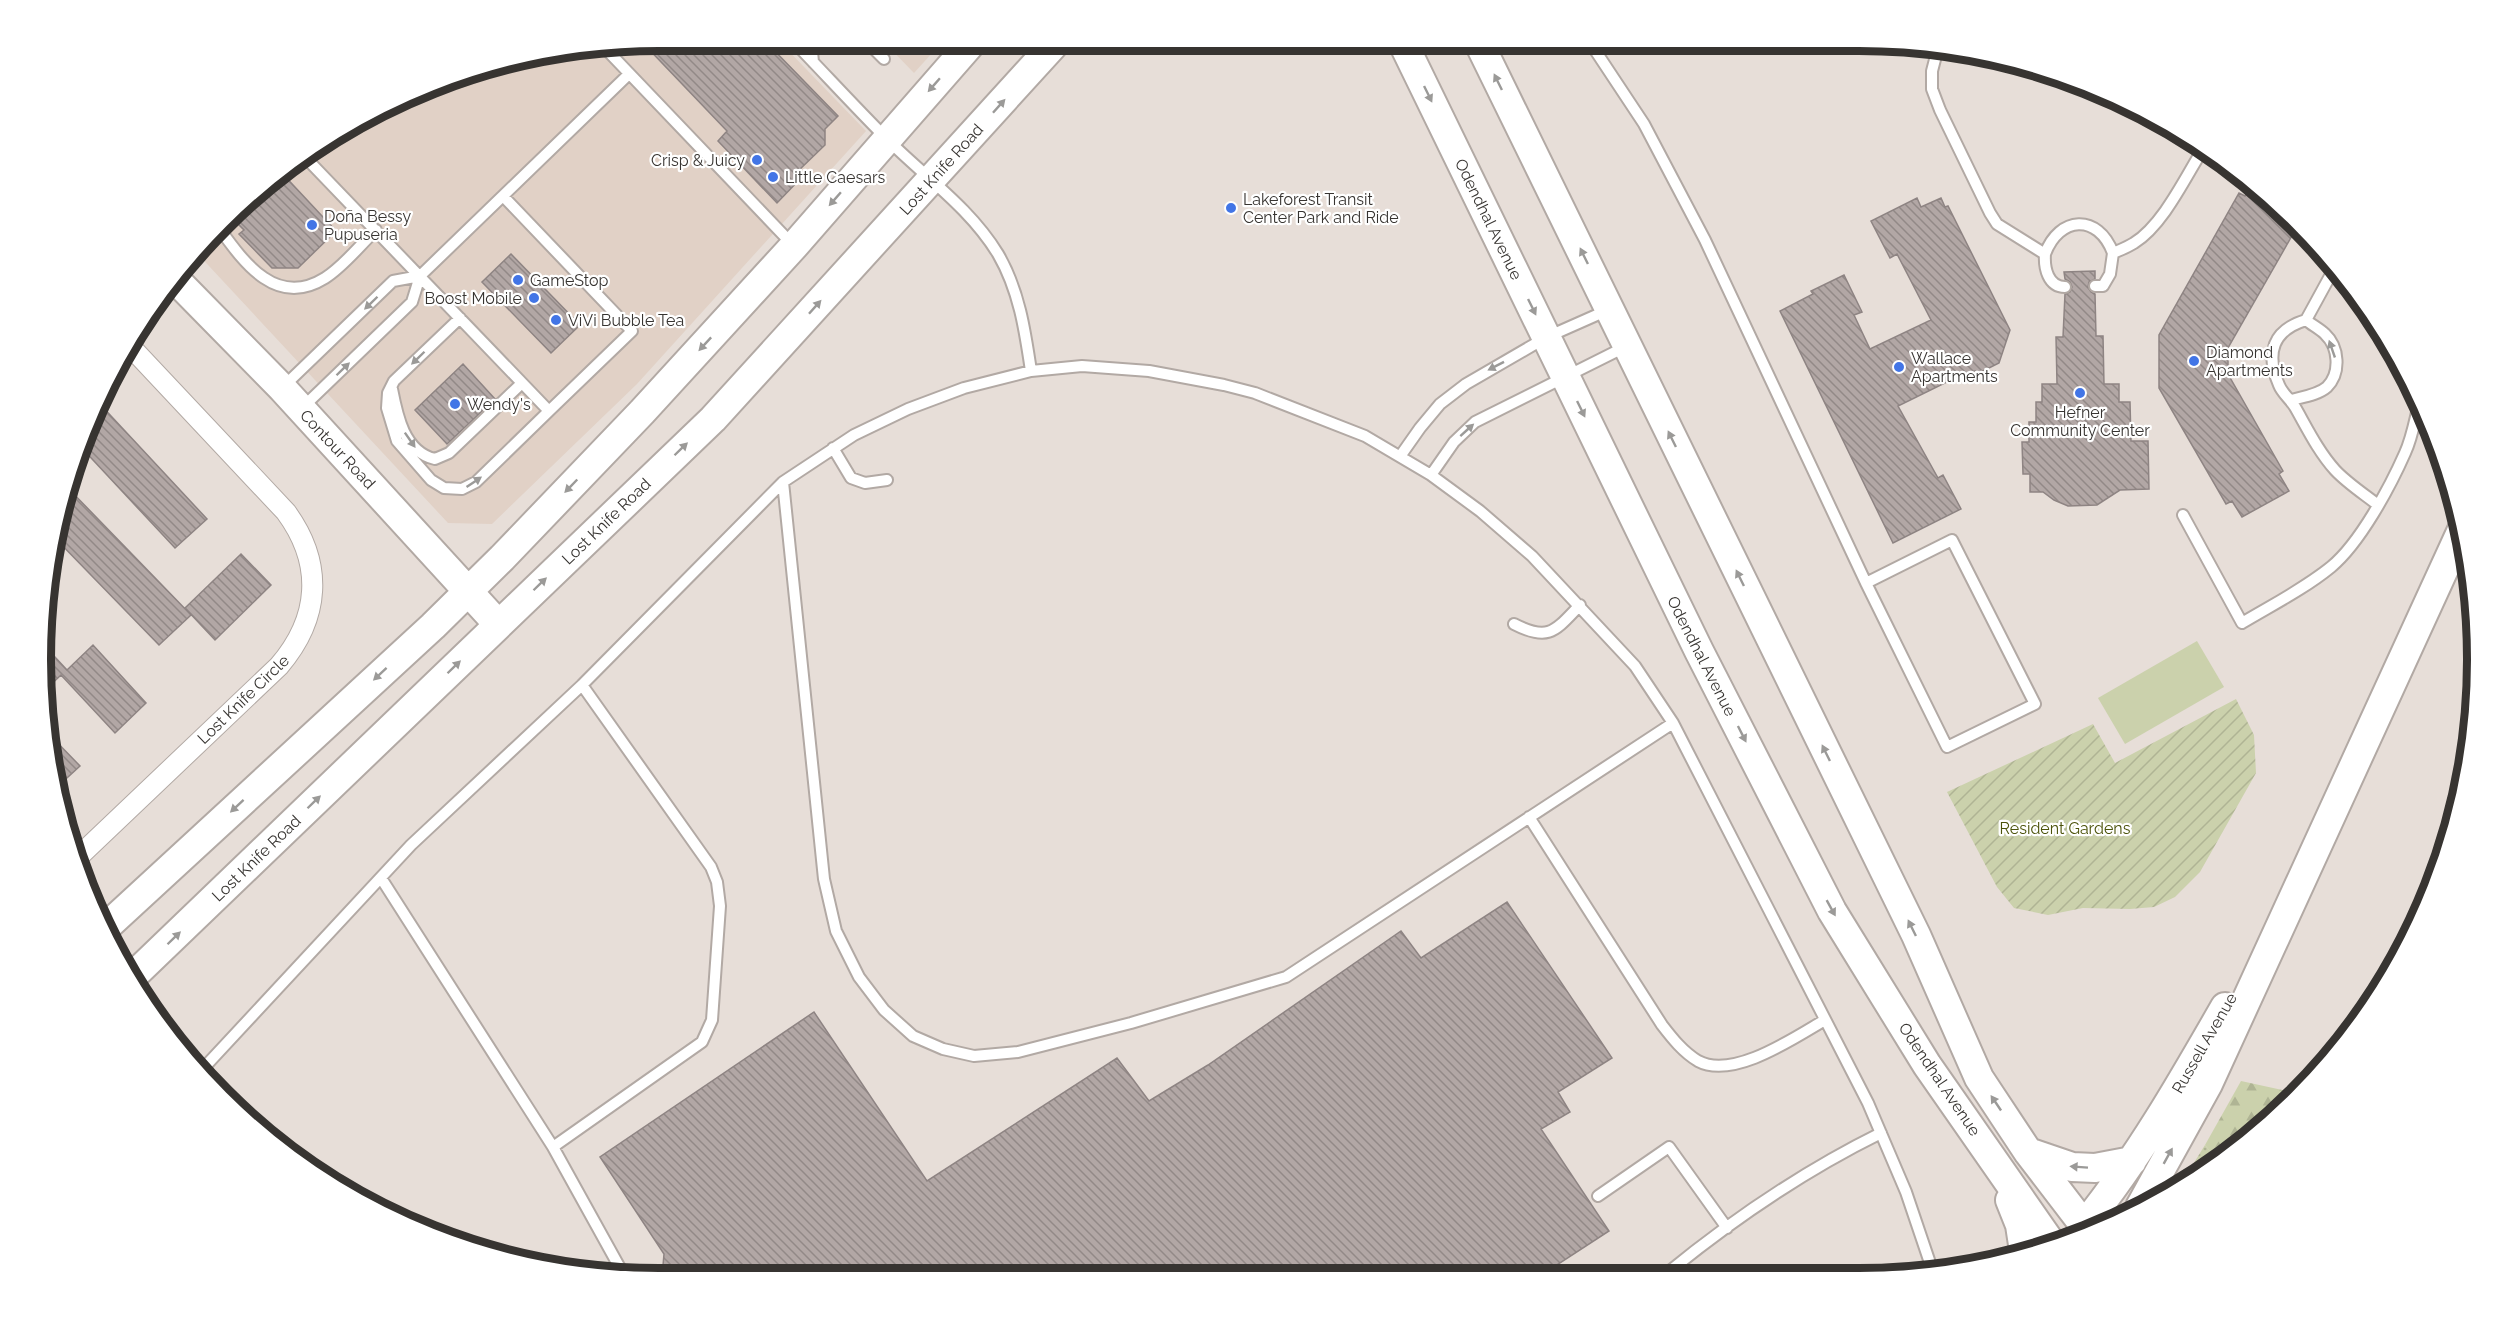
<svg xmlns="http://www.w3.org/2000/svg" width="2518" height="1319" viewBox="0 0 2518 1319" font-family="Raleway,sans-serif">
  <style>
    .built { fill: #e1d1c6 }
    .grass { fill: url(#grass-dots) }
    .forest { fill: url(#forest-firs) }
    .park { fill: #cbd1ac }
    .garden { fill: url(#garden-furrows) }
    .building { fill: url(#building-back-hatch); stroke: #8e8483; stroke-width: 1.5 }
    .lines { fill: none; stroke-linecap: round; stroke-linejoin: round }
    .lane-casing { stroke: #b2a9a4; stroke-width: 14 }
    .street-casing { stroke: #b2a9a4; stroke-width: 22 }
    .secondary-casing { stroke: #b2a9a4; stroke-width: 32 }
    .lane { stroke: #fff; stroke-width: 10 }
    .street { stroke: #fff; stroke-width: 20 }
    .secondary { stroke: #fff; stroke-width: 28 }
    .oneway { fill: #9b9a98 }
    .poi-dot { fill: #4275e6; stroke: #fff; stroke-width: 2 }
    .labels { text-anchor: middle; stroke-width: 4.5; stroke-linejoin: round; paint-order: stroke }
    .poi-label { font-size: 16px; fill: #373431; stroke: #fff; text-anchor: start }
    .street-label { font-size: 16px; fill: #373431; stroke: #fff }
    .park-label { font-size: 16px; fill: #4b5209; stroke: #fff }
    .rim { fill: none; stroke: #373431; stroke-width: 8 }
  </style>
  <defs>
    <pattern id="grass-dots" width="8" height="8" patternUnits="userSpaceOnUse" patternTransform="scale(1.5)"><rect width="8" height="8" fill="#cbd1ac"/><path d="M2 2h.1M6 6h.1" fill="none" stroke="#afb494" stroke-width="1.8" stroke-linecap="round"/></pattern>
    <pattern id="forest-firs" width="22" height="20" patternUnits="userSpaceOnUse" patternTransform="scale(1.5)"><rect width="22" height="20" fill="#cbd1ac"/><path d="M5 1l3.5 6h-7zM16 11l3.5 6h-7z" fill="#afb494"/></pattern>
    <pattern id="garden-furrows" width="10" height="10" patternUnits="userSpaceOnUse" patternTransform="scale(1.5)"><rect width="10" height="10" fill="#cbd1ac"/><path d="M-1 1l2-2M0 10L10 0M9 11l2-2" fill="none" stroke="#afb494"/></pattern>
    <pattern id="building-back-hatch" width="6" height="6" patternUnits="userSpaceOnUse" patternTransform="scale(1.5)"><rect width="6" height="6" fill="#b2a7a5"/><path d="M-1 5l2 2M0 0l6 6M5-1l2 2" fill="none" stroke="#928987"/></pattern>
  </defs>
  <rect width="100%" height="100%" fill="#e7ded8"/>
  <path class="built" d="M659,41H779L866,131L637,384L492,524L448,523L195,251L282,169L350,123L460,73L539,52Z
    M883,41H943L914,73Z"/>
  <path class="grass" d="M2205,1145L2218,1161L2203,1174L2179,1187Z"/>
  <path class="forest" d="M2241,1081L2296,1093L2218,1161L2205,1145Z"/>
  <path class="park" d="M2197,641L2224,687L2125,744L2098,698Z"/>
  <path class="garden" d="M2236,699L2254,735L2256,773L2200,872L2175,897L2154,907L2130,909L2083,908L2048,915L2014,908L1997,887L1947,792L2093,724L2115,763Z"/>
  <path class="building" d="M660,40L765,41L838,116L825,129V145L796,173L801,178L777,203L718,141L727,131L642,42Z
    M280,171L336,231L298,268H272L239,234L244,230L231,217Z
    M2252,184L2297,227L2228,348V374L2283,471L2279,474L2289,491L2242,517L2232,501L2226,504L2159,388V335L2239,193L2245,196Z
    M1917,198L1921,207L1941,198L1945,207L1948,206L2010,330L1999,363L1977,374L1975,371L1966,375L1965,373L1898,406L1938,478L1943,475L1961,509L1893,543L1780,311L1813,294L1811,291L1844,275L1862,312L1854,315L1870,349L1931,320L1897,254L1890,258L1871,221Z
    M511,254L580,325L551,353L482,282Z
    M2095,271V279L2089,282L2088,287L2091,292L2095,294L2096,336H2103L2104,384H2119V402H2130L2131,441H2148L2149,489L2120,490L2097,505L2068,506L2054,500L2043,492H2030V474H2023L2022,442H2029V422H2036V402H2042V384H2057L2056,337H2063L2065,294L2070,292L2072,287L2070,282L2065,279L2064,272Z
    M463,364L495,399L447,444L415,410Z
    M98,402L207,519L175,548L80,446L88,422Z
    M66,486L191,615L159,645L55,538Z
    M241,554L271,585L215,640L185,608Z
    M42,643L67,670L93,645L146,703L115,733L61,675L42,693Z
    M47,732L80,766L56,788Z
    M1507,902L1612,1058L1558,1092L1570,1112L1541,1129L1609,1231L1543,1274L662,1277L664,1254L600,1157L814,1012L927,1181L1117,1058L1149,1101L1208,1065L1401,931L1421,958Z"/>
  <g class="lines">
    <g class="lane-casing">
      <path id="lane" d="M793,41C824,73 855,107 887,139C925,177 970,208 998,254C1019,290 1025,330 1031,371
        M811,41L813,62
        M866,41L884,59
        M1589,41L1644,124L1705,240L1866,583L1947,747L2035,704L1952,540L1866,583
        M603,46L794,246
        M1938,48L1932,71V89L1940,110L1990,213L1997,224L2045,254C2059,216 2098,213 2113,253C2120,250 2128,247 2134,243C2163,225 2185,178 2203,149
        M303,155L549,411L632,331L503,196
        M219,228C245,264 277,308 325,278C344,266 360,245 376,230
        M2045,254C2044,268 2048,287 2065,287
        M2335,267L2306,320C2273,330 2265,353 2279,385C2282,393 2290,399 2295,407C2307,428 2318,451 2335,470C2347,483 2364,494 2378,505
        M2095,286H2103L2110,274L2113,253
        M460,318L394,381L388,393L387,408L397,441L431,480L444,488L462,489L476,482L549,411
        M283,387L393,281L420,276
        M392,389C397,415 404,452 435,459L449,453L522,383
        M2291,400C2302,397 2318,395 2327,387C2341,373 2339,347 2325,334C2320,329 2312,325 2306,320
        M301,409L412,302L420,276L629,74
        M833,448L851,478L865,483L887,480
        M1401,455L1420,428L1440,404L1466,384L1547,337L1608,310
        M1431,475L1454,442L1475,422L1627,346
        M783,482L824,879L836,931L859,977L884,1010L913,1036L943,1049L974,1056L1018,1052L1131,1023L1286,977L1673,723
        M2183,515L2242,623C2272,605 2304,589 2331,567C2360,543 2390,487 2405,453C2412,438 2415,420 2419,404
        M1514,624C1549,642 1555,631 1580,605
        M1529,817L1662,1025C1672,1038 1683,1052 1698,1061C1733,1080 1794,1038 1825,1020
        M381,878L553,1147L620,1268L622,1277
        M199,1073L411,845L582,685L783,482L854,435L908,409L964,388L1031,371L1082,366L1149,371L1224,385L1255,393L1365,436L1431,475L1480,511L1532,556L1635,666L1673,723L1868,1103L1906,1192L1929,1260L1930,1273
        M553,1147L702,1042L712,1020L720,906L717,882L711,867L582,685
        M1598,1196L1669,1147L1727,1228
        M1666,1274C1732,1220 1804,1171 1881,1133"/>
    </g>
    <g class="street-casing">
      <path id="street" d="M75,860L279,666C320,618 324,564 286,512L129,345"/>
    </g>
    <g class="secondary-casing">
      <path id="secondary" d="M1402,41L1699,651L1832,911L1927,1065L2051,1243
        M1478,41L1916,935L1979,1078L2028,1152L2090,1233
        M174,278L282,388L498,624
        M105,928L433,626L502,558L642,412L794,246L973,41
        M131,978L713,419L1057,41
        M2028,1152L2072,1167L2095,1168L2132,1161
        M2010,1200L2020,1225L2024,1251
        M2140,1207L2208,1084L2461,532
        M2079,1236L2085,1224C2139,1157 2182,1082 2225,1007"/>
    </g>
    <use href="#lane" class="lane"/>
    <use href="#street" class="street"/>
    <use href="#secondary" class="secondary"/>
  </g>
  <defs><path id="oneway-solid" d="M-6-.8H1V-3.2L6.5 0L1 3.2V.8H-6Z" transform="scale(1.5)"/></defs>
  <g class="oneway">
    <use href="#oneway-solid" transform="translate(1498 82) rotate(-116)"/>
    <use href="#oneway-solid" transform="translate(934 85) rotate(131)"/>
    <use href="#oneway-solid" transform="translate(1428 94) rotate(64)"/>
    <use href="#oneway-solid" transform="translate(999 106) rotate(-48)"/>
    <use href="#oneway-solid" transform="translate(835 199) rotate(131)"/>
    <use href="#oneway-solid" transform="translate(1584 256) rotate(-116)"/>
    <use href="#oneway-solid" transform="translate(371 303) rotate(136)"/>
    <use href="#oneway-solid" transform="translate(815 307) rotate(-48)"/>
    <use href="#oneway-solid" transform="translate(1532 307) rotate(64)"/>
    <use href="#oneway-solid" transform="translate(705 344) rotate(133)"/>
    <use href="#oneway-solid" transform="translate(2332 349) rotate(-109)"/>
    <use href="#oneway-solid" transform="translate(418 358) rotate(136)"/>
    <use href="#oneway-solid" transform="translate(1496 366) rotate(153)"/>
    <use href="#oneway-solid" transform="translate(343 369) rotate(-44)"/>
    <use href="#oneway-solid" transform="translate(1581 409) rotate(64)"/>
    <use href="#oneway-solid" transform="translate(1467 430) rotate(-42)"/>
    <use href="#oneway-solid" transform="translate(1672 439) rotate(-116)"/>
    <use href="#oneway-solid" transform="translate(410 440) rotate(55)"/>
    <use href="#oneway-solid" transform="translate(681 449) rotate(-44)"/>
    <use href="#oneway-solid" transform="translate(474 482) rotate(-34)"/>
    <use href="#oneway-solid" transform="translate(571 486) rotate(134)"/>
    <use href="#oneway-solid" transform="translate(1740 578) rotate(-116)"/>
    <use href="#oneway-solid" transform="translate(540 584) rotate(-44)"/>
    <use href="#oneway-solid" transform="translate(454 667) rotate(-44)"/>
    <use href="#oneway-solid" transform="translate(380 674) rotate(137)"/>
    <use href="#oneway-solid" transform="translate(1742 734) rotate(63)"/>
    <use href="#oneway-solid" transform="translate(1826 753) rotate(-116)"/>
    <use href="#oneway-solid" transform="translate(314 802) rotate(-44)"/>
    <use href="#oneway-solid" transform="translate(237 806) rotate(137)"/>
    <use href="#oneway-solid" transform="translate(1831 908) rotate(61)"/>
    <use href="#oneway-solid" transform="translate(1912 928) rotate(-116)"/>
    <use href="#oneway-solid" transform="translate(174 938) rotate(-44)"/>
    <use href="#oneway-solid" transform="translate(1996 1103) rotate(-124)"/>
    <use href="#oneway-solid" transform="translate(2168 1156) rotate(-61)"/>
    <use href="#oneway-solid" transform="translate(2079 1167) rotate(-176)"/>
  </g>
  <g class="poi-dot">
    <circle cx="757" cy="160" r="6"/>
    <circle cx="773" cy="177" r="6"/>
    <circle cx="1231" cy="208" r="6"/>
    <circle cx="312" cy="225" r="6"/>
    <circle cx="518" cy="280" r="6"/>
    <circle cx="534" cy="298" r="6"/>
    <circle cx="556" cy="320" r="6"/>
    <circle cx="2194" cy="361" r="6"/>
    <circle cx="1899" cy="367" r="6"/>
    <circle cx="2080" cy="393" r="6"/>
    <circle cx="455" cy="404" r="6"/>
  </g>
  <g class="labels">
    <g class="poi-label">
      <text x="745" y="166" text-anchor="end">Crisp &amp; Juicy</text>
      <text x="785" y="183">Little Caesars</text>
      <text x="1243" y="205">Lakeforest Transit<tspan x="1243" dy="18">Center Park and Ride</tspan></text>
      <text x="324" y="222">Doña Bessy<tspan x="324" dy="18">Pupuseria</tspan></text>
      <text x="530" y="286">GameStop</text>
      <text x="522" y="304" text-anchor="end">Boost Mobile</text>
      <text x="568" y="326">ViVi Bubble Tea</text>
      <text x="2206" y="358">Diamond<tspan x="2206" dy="18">Apartments</tspan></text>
      <text x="1911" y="364">Wallace<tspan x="1911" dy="18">Apartments</tspan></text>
      <text x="467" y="410">Wendy's</text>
      <text x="2080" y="418" text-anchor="middle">Hefner<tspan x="2080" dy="18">Community Center</tspan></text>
    </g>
    <g class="street-label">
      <text transform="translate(941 169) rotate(-48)" y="6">Lost Knife Road</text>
      <text transform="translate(1489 219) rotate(64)" y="6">Odendhal Avenue</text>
      <text transform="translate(338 449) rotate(47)" y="6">Contour Road</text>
      <text transform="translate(606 521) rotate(-44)" y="6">Lost Knife Road</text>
      <text transform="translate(1702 656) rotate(63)" y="6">Odendhal Avenue</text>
      <text transform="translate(243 699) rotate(-44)" y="6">Lost Knife Circle</text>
      <text transform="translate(256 858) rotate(-44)" y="6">Lost Knife Road</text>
      <text transform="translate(2204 1043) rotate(-60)" y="6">Russell Avenue</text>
      <text transform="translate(1940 1079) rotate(56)" y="6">Odendhal Avenue</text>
    </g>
    <g class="park-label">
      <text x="2065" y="834">Resident Gardens</text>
    </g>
  </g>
  <path d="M0 0H2518V1319H0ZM659 51H1859A608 608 0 0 1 2467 659V660A608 608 0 0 1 1859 1268H659A608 608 0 0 1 51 660V659A608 608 0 0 1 659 51Z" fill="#fff" fill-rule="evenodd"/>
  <path class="rim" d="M659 51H1859A608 608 0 0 1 2467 659V660A608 608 0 0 1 1859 1268H659A608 608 0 0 1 51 660V659A608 608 0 0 1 659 51Z"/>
</svg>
